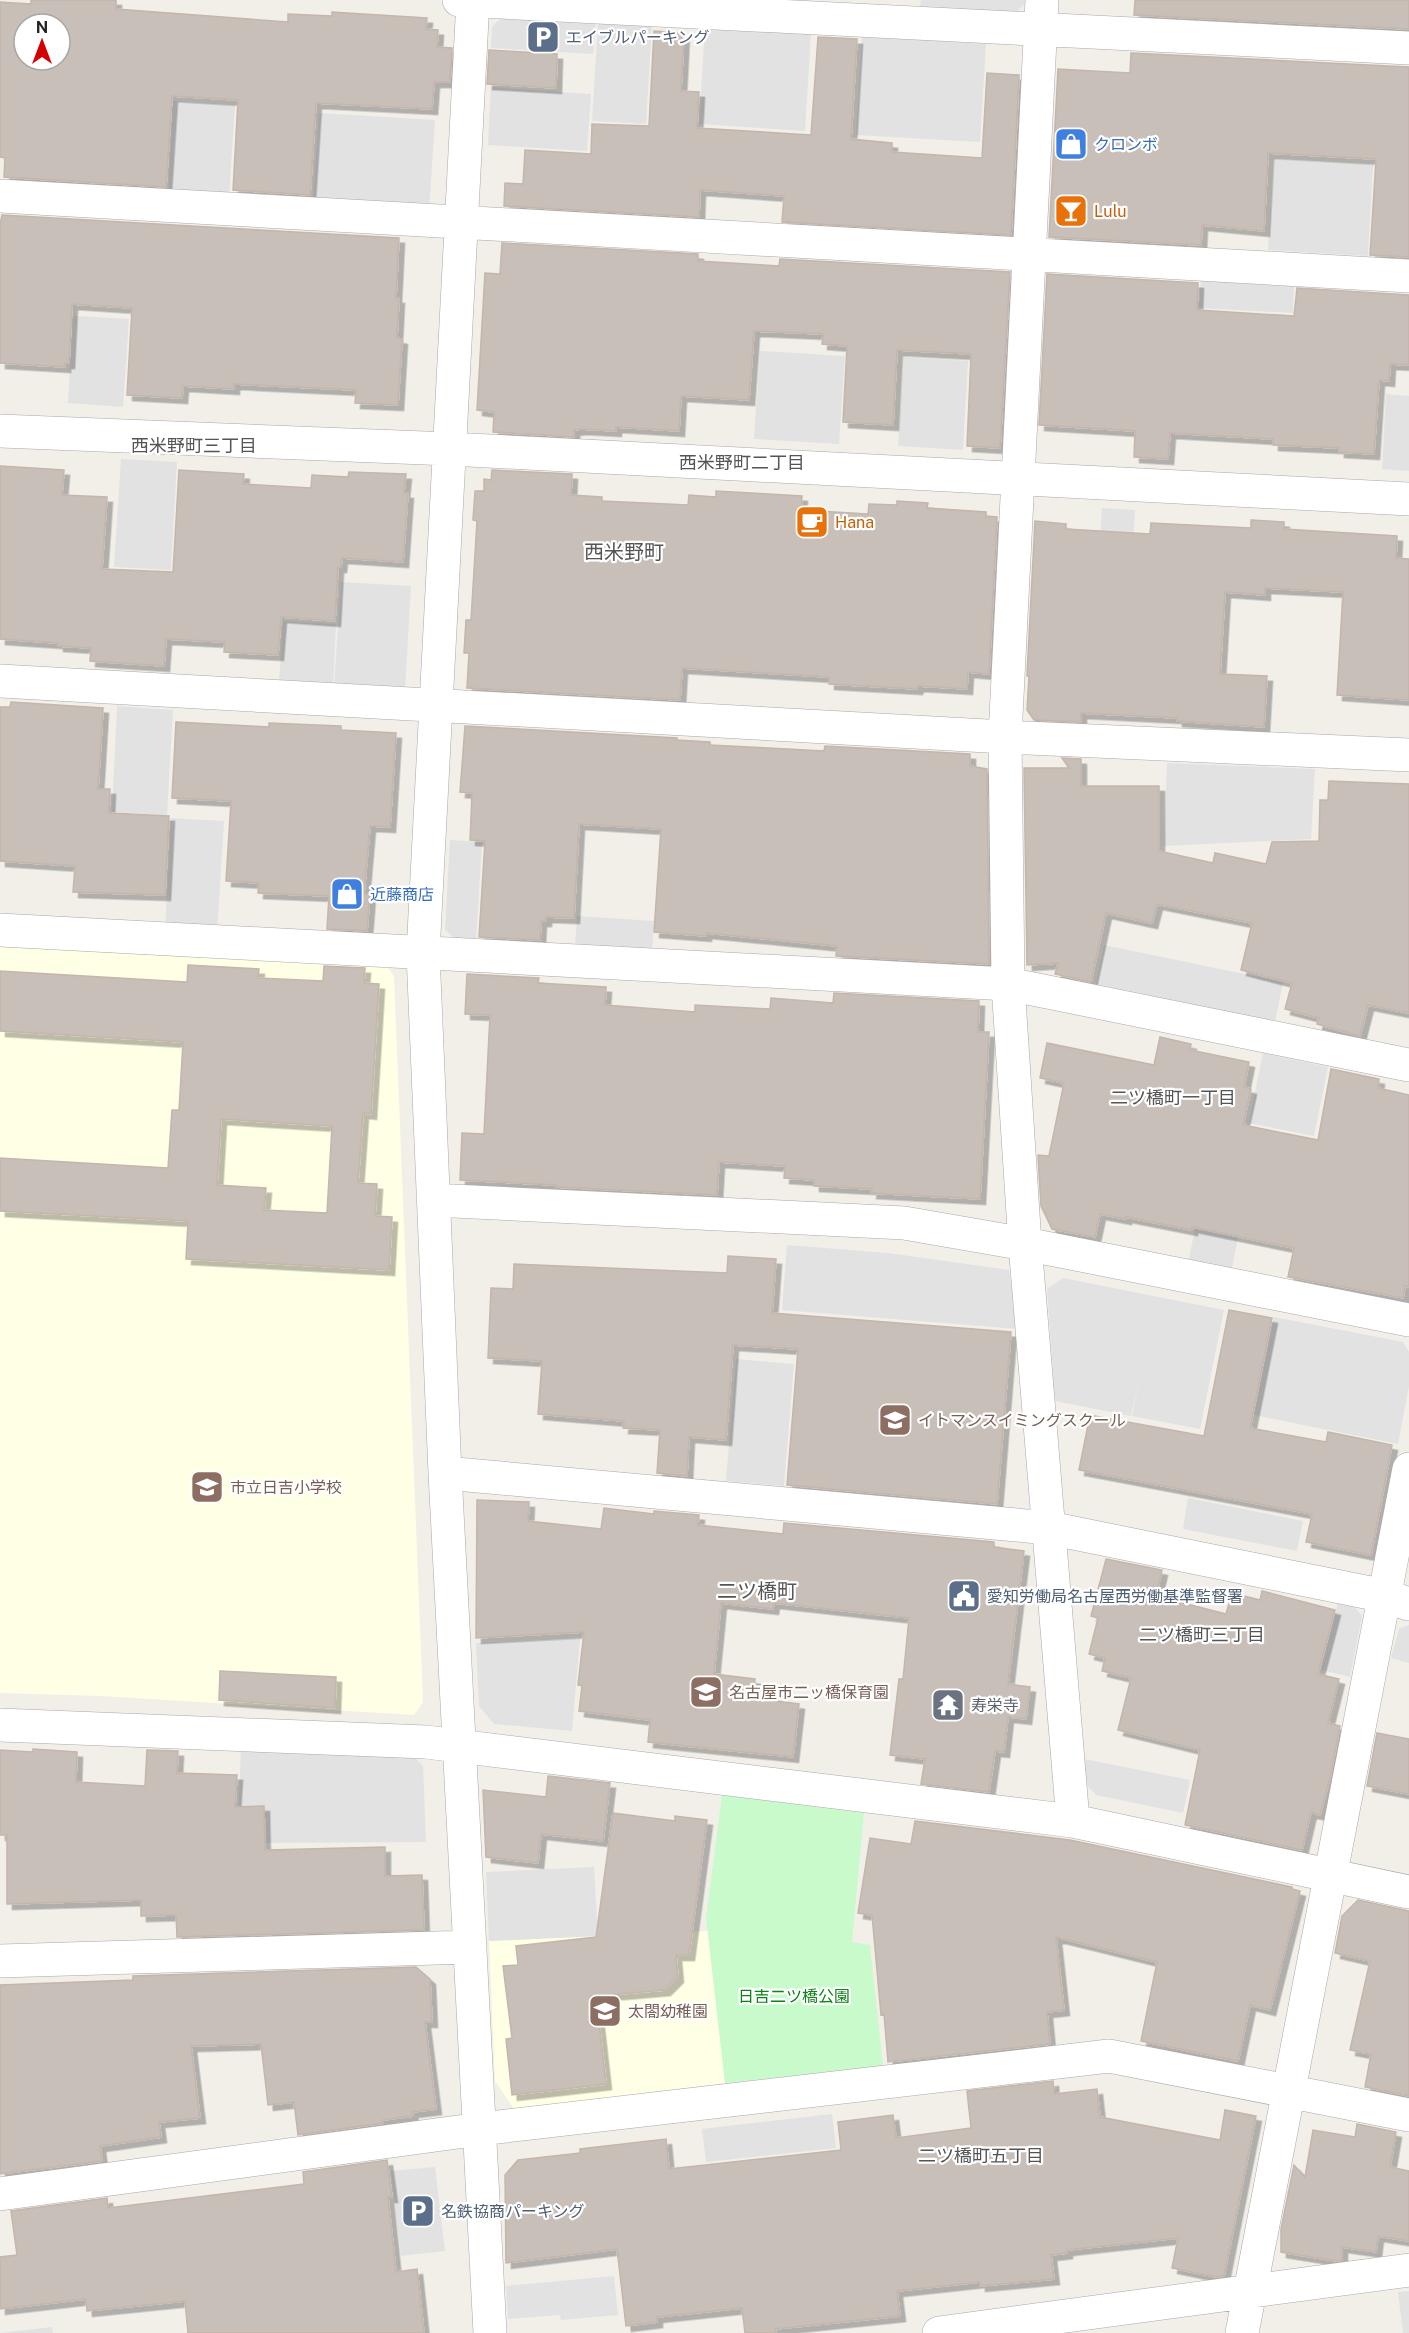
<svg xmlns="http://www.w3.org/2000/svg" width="1409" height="2333" viewBox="0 0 1409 2333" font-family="'Public Sans','Noto Sans JP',sans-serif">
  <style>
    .education { fill: #ffffe5 }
    .park { fill: #c8facc }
    .parking { fill: #e2e2e2 }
    .building { fill: #c7bfb8; stroke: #c4b6ab; stroke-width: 1.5; fill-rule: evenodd; filter: url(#shadow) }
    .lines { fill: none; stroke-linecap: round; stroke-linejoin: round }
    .street-casing { stroke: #a9a9a9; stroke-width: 34 }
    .street { stroke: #fff; stroke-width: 33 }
    .labels { text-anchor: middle; stroke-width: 4.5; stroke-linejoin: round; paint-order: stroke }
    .service-label { font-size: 16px; fill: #4e5e75; stroke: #fff; text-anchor: start }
    .shop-label { font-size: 16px; fill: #366cbe; stroke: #fff; text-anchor: start }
    .food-label { font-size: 16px; fill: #c56008; stroke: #fff; text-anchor: start }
    .education-label { font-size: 16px; fill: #785e54; stroke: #fff; text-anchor: start }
    .worship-label { font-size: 16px; fill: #5b616d; stroke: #fff; text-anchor: start }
    .park-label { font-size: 16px; fill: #0c8416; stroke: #fff }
    .neighbourhood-label { font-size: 18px; fill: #555; stroke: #fff }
    .quarter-label { font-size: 20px; fill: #555; stroke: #fff }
  </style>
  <defs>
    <filter id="shadow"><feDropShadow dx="5.5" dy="5.5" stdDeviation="0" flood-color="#0004"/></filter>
  </defs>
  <rect width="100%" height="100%" fill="#f2efe9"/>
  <path class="education" d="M0,947L387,967L394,976L423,1702L414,1715L101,1696L0,1693Z
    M708,1931L725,2083L514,2109L495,2081L489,1941Z"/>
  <path class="park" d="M722,1795L864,1813L852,1942L870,1945L883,2066L725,2083L706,1918Z"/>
  <path class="parking" d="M921,0H1028L1015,14L920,7Z
    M503,16L596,22L593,54L491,48L492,27Z
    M598,23L652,26L646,124L592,121Z
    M705,27L811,33L805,131L699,124Z
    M862,36L986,44L980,142L856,135Z
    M491,87L591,94L587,151L488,145Z
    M173,101L235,105L229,198L168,194Z
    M319,113L435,120L429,210L313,203Z
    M1274,160L1373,165L1368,256L1268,250Z
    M1201,278L1294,283L1293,313L1199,308Z
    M73,316L129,319L123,407L68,403Z
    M760,351L845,356L839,444L754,439Z
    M904,357L968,361L963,450L898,446Z
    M1386,394L1409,396V471L1382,469Z
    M121,459L177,462L171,570L114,567Z
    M1102,508L1135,510L1128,618L1095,615Z
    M341,582L411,586L405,690L334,686Z
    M283,621L336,624L333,686L279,682Z
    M117,706L173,710L167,815L112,812Z
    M1167,763L1315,769L1311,839L1164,846Z
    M171,818L224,821L217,933L165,929Z
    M450,840L482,842L476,941L457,940L445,930Z
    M577,916L654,921L652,952L575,947Z
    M1104,945L1283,982L1275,1022L1096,984Z
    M1263,1053L1328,1067L1314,1136L1249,1123Z
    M1209,1157L1252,1165L1232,1268L1189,1259Z
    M787,1245L888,1253L1009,1270L1018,1329L782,1310Z
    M1063,1278L1224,1310L1200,1429L1132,1416L1139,1381L1131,1416L1055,1401L1047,1289Z
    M1274,1317L1403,1342L1409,1352V1386L1398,1444L1254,1415Z
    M736,1359L794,1364L784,1486L726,1481Z
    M1188,1498L1303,1521L1297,1551L1183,1529Z
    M1338,1602L1353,1605L1362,1616L1350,1677L1321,1670Z
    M1409,1625V1663L1391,1658L1399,1629Z
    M580,1639L572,1731L494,1724L479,1706L476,1643Z
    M241,1750L414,1757L423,1766L426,1842L237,1843Z
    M1084,1759L1190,1780L1183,1813L1096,1795L1086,1784Z
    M594,1867L598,1936L489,1941L486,1872Z
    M832,2114L836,2148L706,2162L702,2129Z
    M435,2167L445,2251L401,2256L391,2171Z
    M614,2276L618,2315L561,2320L560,2315L508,2319L506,2286Z
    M1409,2291V2333H1403L1398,2292Z
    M52,2327L53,2333H0Z"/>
  <path class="building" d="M31,0H116V9L288,22V14L332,16V12L427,18L426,29L438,30L437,47L452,48L450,82H434L432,109L316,103L310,195L233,190L238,100L172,96L166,187L4,177L5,158L0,157V2L31,4ZM24,24H60V60H24Z
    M1135,0H1409V29L1134,15Z
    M654,31L684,33L681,91L699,92L697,128L811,135L818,37L857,39L851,139L892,143V152L982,158L987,73L1019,75L1011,235L782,222L784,196L700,190L699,217L504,206L505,183L523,184L525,150L591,154L592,124L649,126Z
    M489,50L557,54L556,88L487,84Z
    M1131,53L1409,67V257L1370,255L1376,159L1268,153L1264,231L1202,225L1201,245L1049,237L1058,69L1130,73Z
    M2,215L399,238L396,298H399L397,338L402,339L398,405L355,403L356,390L234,384V389L183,386L182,398L127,395L132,308L72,304L69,363H65V367L0,363V225Z
    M502,243L698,254V261L779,266L780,259L1010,272L1000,448L967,446L971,354L897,350L893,425L843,422L847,346L822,344L823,334L754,331L749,400L681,396L679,431L616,427V431L581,429L574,430V437L493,432L494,412L477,410L485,273L500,274Z
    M1047,274L1198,283L1197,310L1294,316L1297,288L1409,295V365L1390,364L1389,381L1379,380L1374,454L1339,452V448L1273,445V439L1170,433L1168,459L1134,457L1135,431L1039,425Z
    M0,466L64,470L62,495L107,497L102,569L173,572L179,470L244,474L243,484L311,488L312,475L348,477L349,472L406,474L404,493H408L403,562L342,558L341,567H338L335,621L281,617L278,655L224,652L225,642L166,639L164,666L90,661L91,648L58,646V643L0,639Z
    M492,470L572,474L571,495L602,497V501L688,505L689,495L716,497V491L802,496L801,510L868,514L869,504L897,505V501L928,503L927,508L986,512V516L997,517L989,674L968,672L967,689L918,686L917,689L829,684V677L682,668L680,700L467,688L469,653H464L466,620H471L477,521L473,520L475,491H484V479L491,480Z
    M1251,520L1284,522V529L1397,536L1396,558L1409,559V700L1337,695L1343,592L1265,588V595L1225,592L1220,674L1267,676L1264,727L1177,721V718L1081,713V722L1034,720L1027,710L1029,676H1027L1035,521L1066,524V529L1150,534L1151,523L1251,528Z
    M11,702L103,708L98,789H110L109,813L169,816L165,895L73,892L75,866L0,861V707H10Z
    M176,722L269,727V723L341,726V730L396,733L390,827L370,826L364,894H370L367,931L327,929L329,896L258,893L259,883L226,881L231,801L172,798Z
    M465,726L677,738V740L710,742V745L824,751L825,746L970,754V766L987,769L989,964L836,956L837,946L706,933V936L654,932L661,829L579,824L574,918L546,917V921H541L540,940L479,937L485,841L470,840L472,793L460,792Z
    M1062,758L1081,759V786H1159V851L1213,863L1215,853L1266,864L1272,842L1319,841L1320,800H1328L1329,781L1409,784V1013L1368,1005L1360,1036L1317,1024L1319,1018L1285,1009L1292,983L1241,970L1252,923L1157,904L1152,923L1106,913L1091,982L1055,974L1058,963L1027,965L1024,768H1069Z
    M188,965L259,969L258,978L323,981L324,966L365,968L364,983L379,984L371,1114L363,1113L358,1183L377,1184L375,1216L392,1217L389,1270L186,1259L188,1221L0,1211V1158L168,1168L172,1110H179L183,1042L0,1031V971L187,982ZM221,1119L332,1126L327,1213L264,1210L266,1188L217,1185Z
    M467,974L539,978L538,983L606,987L605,1005L695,1012V1005L770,1009L771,998L833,1003L834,993L979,1001L978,1032H989L980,1199L871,1193L872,1189L814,1186V1180L784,1178L785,1166L719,1162L717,1195L556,1187V1185L460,1180L462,1133L484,1134L490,1015L465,1014Z
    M1160,1037L1191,1044L1190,1050L1249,1062L1244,1087L1251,1089L1243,1125L1318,1140L1331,1069L1379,1079L1378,1088L1409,1095V1287L1405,1286L1403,1298L1288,1277L1294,1248L1192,1227V1230L1126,1217V1219L1100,1214L1095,1237L1052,1229L1041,1206L1038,1155L1049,1156L1064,1083L1040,1078L1047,1043L1154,1065Z
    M728,1256L776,1259L772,1313L1011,1332L997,1504L787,1485L798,1349L733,1345L726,1440L689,1437L687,1476L657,1473L660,1430L623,1428L624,1421L538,1414L542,1361L488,1358L491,1288L513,1289L514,1264L727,1273Z
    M1229,1310L1272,1318L1250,1428L1326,1442L1328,1432L1392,1445L1371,1555L1306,1542L1312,1514L1079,1470L1090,1415L1204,1436Z
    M477,1500L529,1502L528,1521L601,1529L604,1508L654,1514V1511L699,1515L698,1525L783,1534L784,1523L994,1542V1547L1024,1551L1008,1684L1030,1687L1026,1719L1008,1717L1004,1752L995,1751L989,1792L921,1784L925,1759L890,1755L899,1679H903L909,1618L774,1603L773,1609L721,1603L714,1674L755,1679L753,1698L799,1704L793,1757L648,1742L650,1720L579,1711L582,1686L578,1685L584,1632L476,1638Z
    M1106,1559L1162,1570L1156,1596L1226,1614L1232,1593L1260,1600L1262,1591L1335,1610L1318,1674L1339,1679L1328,1723L1340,1726L1330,1778L1320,1815L1311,1812L1302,1850L1185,1825L1200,1750L1118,1730L1131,1678L1102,1671L1105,1658L1089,1654L1098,1618L1091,1616Z
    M220,1671L336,1677L335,1708L219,1700Z
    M1377,1733L1409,1739V1794L1367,1786Z
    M33,1749L77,1752L76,1782L145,1786L147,1750L178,1751L177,1773L237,1775L235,1807L264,1806L265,1850L385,1847V1876L422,1875L424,1930L177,1937L176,1915L141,1916V1900L7,1904V1835H0V1750L33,1752Z
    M548,1776L610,1783L603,1841L541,1834L538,1863L486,1857L483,1790L546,1797Z
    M613,1813L675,1821V1816L707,1820L689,1955H676L678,1977L665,1990L596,1996L606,2084L512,2095L506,2039L512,2038L503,1966L518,1965L516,1946L596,1937Z
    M915,1821L1070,1840L1292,1887V1889L1300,1891L1270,2010L1250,2005L1238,2061L1141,2041L1157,1962L1056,1937L1064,2010L1047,2012L1050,2044L888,2062L884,2014L881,2015L872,1915L858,1913L870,1838L911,1844Z
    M1358,1900L1409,1911V2096L1365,2087L1371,2054L1350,2050L1370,1961L1335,1953L1342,1916Z
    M416,1967L430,1979L432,2022H425L436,2109L412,2112L413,2116L383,2120V2123L298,2135L294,2102L268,2105L261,2044L191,2046L200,2118L159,2122L161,2137L100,2146L102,2161L0,2174V1985L133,1980V1976Z
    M1053,2081L1054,2094L1097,2089L1100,2117L1220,2140L1225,2110L1256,2116L1224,2276L1216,2277L1172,2268L1178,2238L1067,2250V2253L1051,2255L1054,2279L980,2286V2282L897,2291L900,2316L775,2329L776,2333H745L742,2308L657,2317V2322L626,2326L617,2249L506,2263L505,2175L518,2160L580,2153V2149L666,2139L669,2169L841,2150L838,2122L893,2115L896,2138L971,2128L967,2091Z
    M1357,2124L1396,2132L1390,2167L1409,2171V2241L1378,2236L1376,2252L1342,2247V2260L1336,2261L1281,2252V2229L1294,2165L1305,2177L1313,2130L1355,2137Z
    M387,2160L392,2197H388L396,2272L417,2269L424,2333H188L185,2301L87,2311L86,2299L0,2309V2257L17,2255L11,2211L107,2198L108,2208L304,2184L303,2172Z"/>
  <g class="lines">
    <g class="street-casing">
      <path id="street" d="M459,0L1409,48
        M473,0L423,953L445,1473L490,2333
        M1042,0L1005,737L1008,984L1025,1244L1073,1821
        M0,196L1409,276
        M0,431L450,449L1409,499
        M0,681L1005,737L1409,755
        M0,930L1008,984L1409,1065
        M433,1200L904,1223L1025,1244L1409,1320
        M445,1473L1049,1528L1385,1596L1409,1604
        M0,1725L426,1742L1073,1821L1409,1892
        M0,1961L470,1947
        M0,2194L480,2129L1109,2056L1409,2115
        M939,2333L1409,2270
        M1242,2333L1409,1469"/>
    </g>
    <use href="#street" class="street"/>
  </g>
  <defs>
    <g id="parking-square" transform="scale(1.725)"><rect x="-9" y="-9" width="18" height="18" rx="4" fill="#5c6f8a" stroke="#fff"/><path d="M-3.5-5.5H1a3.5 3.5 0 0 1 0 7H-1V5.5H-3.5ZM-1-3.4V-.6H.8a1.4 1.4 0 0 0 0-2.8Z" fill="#fff"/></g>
    <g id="shop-square" transform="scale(1.725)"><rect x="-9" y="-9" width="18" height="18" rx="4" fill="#3f7fe0" stroke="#fff"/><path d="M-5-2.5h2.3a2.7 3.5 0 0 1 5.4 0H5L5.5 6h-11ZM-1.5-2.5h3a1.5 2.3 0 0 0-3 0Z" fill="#fff"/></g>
    <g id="bar-square" transform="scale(1.725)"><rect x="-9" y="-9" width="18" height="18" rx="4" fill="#e8710a" stroke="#fff"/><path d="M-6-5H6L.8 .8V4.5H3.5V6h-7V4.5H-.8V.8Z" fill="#fff"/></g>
    <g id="cafe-square" transform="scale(1.725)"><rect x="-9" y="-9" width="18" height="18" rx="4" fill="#e8710a" stroke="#fff"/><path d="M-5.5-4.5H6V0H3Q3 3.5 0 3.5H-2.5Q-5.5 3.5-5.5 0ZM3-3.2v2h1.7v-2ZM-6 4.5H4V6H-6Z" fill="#fff"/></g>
    <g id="university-square" transform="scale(1.725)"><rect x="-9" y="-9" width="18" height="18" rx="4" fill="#8d6e63" stroke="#fff"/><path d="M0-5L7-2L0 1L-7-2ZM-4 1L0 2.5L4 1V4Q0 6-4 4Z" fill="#fff"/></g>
    <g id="school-square" transform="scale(1.725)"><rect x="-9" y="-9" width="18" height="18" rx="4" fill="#8d6e63" stroke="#fff"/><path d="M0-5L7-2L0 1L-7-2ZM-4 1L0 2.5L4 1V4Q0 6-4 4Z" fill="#fff"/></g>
    <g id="civic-square" transform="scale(1.725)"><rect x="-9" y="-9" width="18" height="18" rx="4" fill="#5c6f8a" stroke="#fff"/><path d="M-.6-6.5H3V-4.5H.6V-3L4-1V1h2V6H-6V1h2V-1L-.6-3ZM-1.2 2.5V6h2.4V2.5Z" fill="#fff"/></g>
    <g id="temple-square" transform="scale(1.725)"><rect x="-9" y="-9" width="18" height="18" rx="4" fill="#6b7280" stroke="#fff"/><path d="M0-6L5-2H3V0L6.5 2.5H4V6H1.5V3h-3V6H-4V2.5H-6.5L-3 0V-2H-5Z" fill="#fff"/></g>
  </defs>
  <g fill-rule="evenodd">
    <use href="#parking-square" x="543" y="37"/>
    <use href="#shop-square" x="1071" y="144"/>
    <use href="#bar-square" x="1071" y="211"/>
    <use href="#cafe-square" x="812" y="522"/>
    <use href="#shop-square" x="347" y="894"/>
    <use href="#university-square" x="895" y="1420"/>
    <use href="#school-square" x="207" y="1487"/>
    <use href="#civic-square" x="964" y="1596"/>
    <use href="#school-square" x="706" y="1692"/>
    <use href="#temple-square" x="948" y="1705"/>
    <use href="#school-square" x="605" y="2011"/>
    <use href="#parking-square" x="418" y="2211"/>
  </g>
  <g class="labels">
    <g class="service-label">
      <text x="566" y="43">エイブルパーキング</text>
      <text x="987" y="1602">愛知労働局名古屋西労働基準監督署</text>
      <text x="441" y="2217">名鉄協商パーキング</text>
    </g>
    <g class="shop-label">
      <text x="1094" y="150">クロンボ</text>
      <text x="370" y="900">近藤商店</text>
    </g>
    <g class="food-label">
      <text x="1094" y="217">Lulu</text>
      <text x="835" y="528">Hana</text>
    </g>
    <g class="education-label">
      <text x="918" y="1426">イトマンスイミングスクール</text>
      <text x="230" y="1493">市立日吉小学校</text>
      <text x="729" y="1698">名古屋市二ッ橋保育園</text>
      <text x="628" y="2017">太閤幼稚園</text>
    </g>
    <g class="worship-label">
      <text x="971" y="1711">寿栄寺</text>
    </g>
    <g class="park-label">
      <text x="794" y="2002">日吉二ツ橋公園</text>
    </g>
    <g class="neighbourhood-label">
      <text x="194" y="452">西米野町三丁目</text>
      <text x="742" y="469">西米野町二丁目</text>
      <text x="1173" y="1104">二ツ橋町一丁目</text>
      <text x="1202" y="1641">二ツ橋町三丁目</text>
      <text x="981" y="2162">二ツ橋町五丁目</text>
    </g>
    <g class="quarter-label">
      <text x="624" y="559">西米野町</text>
      <text x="757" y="1598">二ツ橋町</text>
    </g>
  </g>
  <g transform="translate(42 42)"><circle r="28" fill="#ffffff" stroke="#a7a7a7" stroke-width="1.5"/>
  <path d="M0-4.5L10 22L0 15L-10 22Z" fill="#d40000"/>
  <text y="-9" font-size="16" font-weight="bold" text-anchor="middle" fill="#222222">N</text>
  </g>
</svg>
